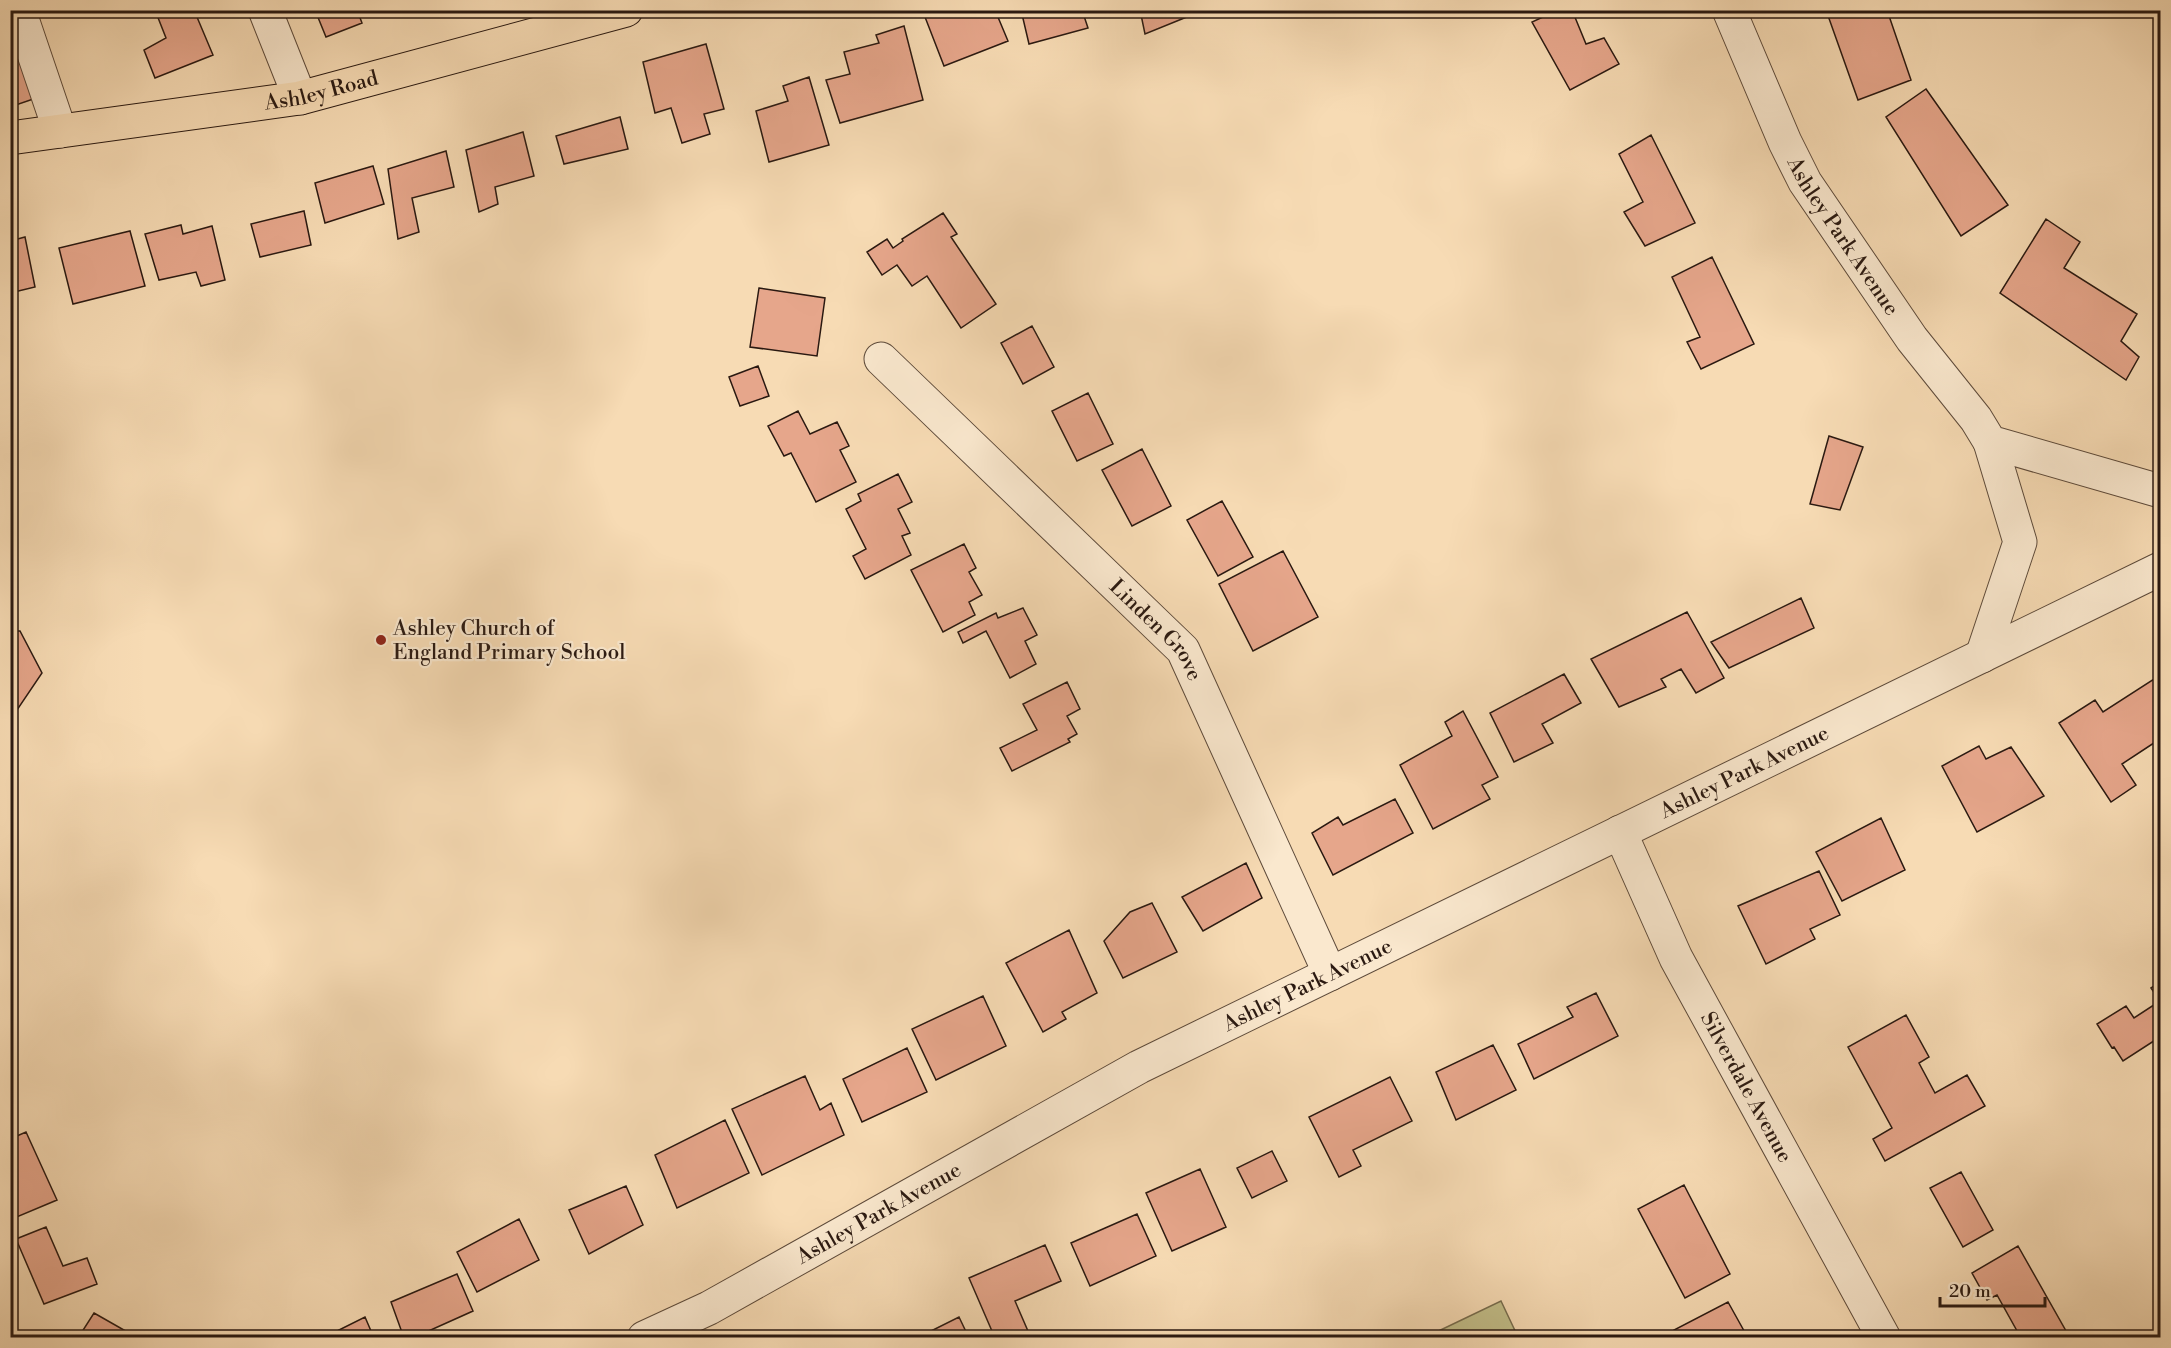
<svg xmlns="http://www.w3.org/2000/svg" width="2171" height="1348" viewBox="0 0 2171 1348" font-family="'Libre Bodoni',serif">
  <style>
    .green { fill: #c2be89; stroke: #766c4d; stroke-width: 1.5 }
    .building { fill: #e6a68b; stroke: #2a1911; stroke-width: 1.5 }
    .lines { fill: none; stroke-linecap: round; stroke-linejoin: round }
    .minor-casing { stroke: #5d4a3a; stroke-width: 35 }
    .major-casing { stroke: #2a1911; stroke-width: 35 }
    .minor { stroke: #fae8ce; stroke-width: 33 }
    .major { stroke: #f7dbb4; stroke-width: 33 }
    .poi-dot { fill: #8f2418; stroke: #fae8ce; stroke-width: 2 }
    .labels { text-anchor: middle; stroke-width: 4.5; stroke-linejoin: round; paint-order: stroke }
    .street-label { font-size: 21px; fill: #2a1911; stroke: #fae8ce }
    .poi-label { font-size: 21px; fill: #2a1911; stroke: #fae8ce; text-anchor: start }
  </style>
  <rect width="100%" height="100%" fill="#f7dbb4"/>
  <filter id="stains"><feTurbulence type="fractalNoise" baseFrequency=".00333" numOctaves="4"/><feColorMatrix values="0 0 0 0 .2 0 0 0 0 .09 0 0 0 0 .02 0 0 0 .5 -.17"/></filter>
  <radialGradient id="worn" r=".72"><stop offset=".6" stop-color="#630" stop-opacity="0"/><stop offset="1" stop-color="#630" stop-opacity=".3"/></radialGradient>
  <path class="green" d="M1501,1301L1518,1337H1426Z"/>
  <path class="building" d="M155,10H194L213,55L155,78L144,50L166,38Z
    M315,10H357L362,23L326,37Z
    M945,10H995L1008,41L944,66L925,17Z
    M1021,10H1082L1088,28L1029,44Z
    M1140,10H1198L1199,12L1145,34Z
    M1558,10H1572L1586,44L1604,38L1619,64L1570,90L1532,22Z
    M1826,10H1887L1911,80L1858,100Z
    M904,26L923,100L840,123L826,80L850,74L844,52L879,43L876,35Z
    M706,44L724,109L704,114L710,134L682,143L671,108L655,113L643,62Z
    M29,45L45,95L10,107V53Z
    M809,77L829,145L769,162L756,111L788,101L783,86Z
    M1926,89L2008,205L1961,236L1886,117Z
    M620,117L628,149L564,164L556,136Z
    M523,132L534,176L495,187L498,204L479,212L466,150Z
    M1651,135L1695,223L1645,246L1624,212L1643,202L1619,154Z
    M446,151L454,187L412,198L419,232L398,239L388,169Z
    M373,166L384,204L325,223L315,183Z
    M304,211L311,245L260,257L251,224Z
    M943,213L957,234L951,237L996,304L961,328L927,276L912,286L897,265L882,275L867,252L887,239L893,248L903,241L902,239Z
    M2046,219L2080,242L2064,268L2137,314L2121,341L2139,357L2126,380L2000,293Z
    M181,225L183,234L212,226L225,280L201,286L196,272L159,280L145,234Z
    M130,231L145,286L73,304L59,248Z
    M25,237L35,287L10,293V241Z
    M1712,257L1754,344L1701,369L1687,342L1700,337L1672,277Z
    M759,288L825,298L817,356L750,347Z
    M1032,326L1054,367L1023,384L1001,343Z
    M758,366L769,396L740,406L729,377Z
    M1088,393L1113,444L1077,461L1052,411Z
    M798,411L810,434L837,422L849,446L840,450L856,482L816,502L791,453L784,456L768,426Z
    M1829,436L1863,447L1840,510L1810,504Z
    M1142,449L1171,506L1132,526L1102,470Z
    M898,474L912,502L898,509L910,533L902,536L911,555L865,579L853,556L866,549L846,509L861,501L858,494Z
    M1222,501L1253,557L1218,576L1187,520Z
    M964,544L976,568L969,572L982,595L969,602L975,615L943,632L911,570Z
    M1283,551L1318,617L1253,651L1219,584Z
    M1801,598L1814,628L1729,668L1711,642Z
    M1023,608L1037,635L1025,641L1036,664L1010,678L986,631L963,643L958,632L996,613L998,618Z
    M1687,612L1724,678L1696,693L1681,669L1661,679L1666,687L1619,707L1591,659Z
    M10,631H20L42,673L15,713L10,712Z
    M1564,674L1581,703L1542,724L1553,743L1514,762L1490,713Z
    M2154,679L2160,689V739L2122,764L2136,785L2111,802L2059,723L2095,700L2103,712Z
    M1067,682L1080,709L1067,716L1077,734L1068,739L1070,742L1012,771L1000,748L1037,730L1023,704Z
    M1463,711L1498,777L1482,785L1490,799L1433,829L1400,765L1452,736L1445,722Z
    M1979,746L1986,759L2011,747L2044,796L1977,832L1942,766Z
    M1395,799L1413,833L1333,875L1312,833L1338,817L1343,825Z
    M1881,818L1905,870L1842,901L1816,852Z
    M1246,863L1262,898L1203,931L1182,897Z
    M1819,871L1840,915L1810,929L1815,939L1766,964L1738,906Z
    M1152,903L1177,952L1123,978L1104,941L1130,912Z
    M1069,930L1097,993L1062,1012L1066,1019L1043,1032L1006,963Z
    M2160,982V1037L2123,1061L2114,1047L2112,1048L2097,1024L2126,1006L2134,1018L2160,1001L2151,988Z
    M1596,993L1618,1036L1534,1079L1518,1044L1573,1017L1567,1007Z
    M983,996L1006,1046L936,1080L912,1029Z
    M1906,1015L1929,1057L1919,1063L1935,1093L1967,1075L1985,1106L1885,1161L1873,1139L1892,1128L1848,1047Z
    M1493,1045L1516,1090L1456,1120L1436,1072Z
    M907,1048L927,1092L862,1122L843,1079Z
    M805,1076L820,1110L831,1103L844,1135L762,1175L732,1109Z
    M1390,1077L1412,1121L1353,1150L1361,1166L1339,1177L1309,1117Z
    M10,1082L17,1096L10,1099Z
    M725,1120L749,1173L677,1208L655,1155Z
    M26,1132L57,1200L12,1219L10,1139Z
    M1272,1151L1287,1181L1252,1198L1237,1168Z
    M1200,1169L1226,1227L1172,1251L1146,1193Z
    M1961,1172L1993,1230L1963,1247L1930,1188Z
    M1684,1185L1730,1274L1685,1298L1638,1209Z
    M626,1186L643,1225L589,1254L569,1210Z
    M1137,1214L1156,1256L1090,1286L1071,1243Z
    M519,1219L539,1260L477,1292L457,1252Z
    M46,1227L63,1266L87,1258L97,1284L44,1304L16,1239Z
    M1045,1245L1061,1281L1015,1301L1031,1338H995L969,1278Z
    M2018,1246L2070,1338H2021L1997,1295L1987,1300L1972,1273Z
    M457,1274L473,1311L413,1338H404L391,1302Z
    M1728,1302L1748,1338H1679L1674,1330Z
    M94,1313L138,1338H78Z
    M365,1317L374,1338H323Z
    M959,1317L969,1338H917Z"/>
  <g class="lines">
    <g class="minor-casing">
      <g id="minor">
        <path d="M19,10L60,131"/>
        <path d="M265,10L300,98"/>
        <path id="s1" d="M1729,10L1785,142L1805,182L1912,339L1976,419L1990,442L2160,491"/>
        <path id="s2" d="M881,359L1183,650L1330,974"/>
        <path d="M1982,656L2020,542L1990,442"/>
        <path id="s3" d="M1620,832L1676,958L1884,1338"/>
        <path id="s4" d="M644,1338L709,1308L1139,1067L2160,569"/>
      </g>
    </g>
    <g class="major-casing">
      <g id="major">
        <path id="s5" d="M10,138L300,98L626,10"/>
      </g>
    </g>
    <use href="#minor" class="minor"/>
    <use href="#major" class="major"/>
  </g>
  <circle class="poi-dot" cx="381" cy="640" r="6"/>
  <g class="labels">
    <g class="street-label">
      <text dy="7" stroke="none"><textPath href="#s5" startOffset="315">Ashley Road</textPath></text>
      <text dy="7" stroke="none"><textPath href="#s1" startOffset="254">Ashley Park Avenue</textPath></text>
      <text dy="7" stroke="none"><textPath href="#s2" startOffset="387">Linden Grove</textPath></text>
      <text dy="7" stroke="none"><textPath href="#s4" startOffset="1238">Ashley Park Avenue</textPath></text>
      <text dy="7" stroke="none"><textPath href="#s4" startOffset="752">Ashley Park Avenue</textPath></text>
      <text dy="7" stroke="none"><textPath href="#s3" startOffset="285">Silverdale Avenue</textPath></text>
      <text dy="7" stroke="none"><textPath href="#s4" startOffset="266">Ashley Park Avenue</textPath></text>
    </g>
    <g class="poi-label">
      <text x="393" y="635">Ashley Church of<tspan x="393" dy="24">England Primary School</tspan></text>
    </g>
  </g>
  <rect width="2171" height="1348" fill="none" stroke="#f7dbb4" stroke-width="36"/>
  <rect x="12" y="12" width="2147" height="1324" fill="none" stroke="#2a1911" stroke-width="3"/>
  <rect x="18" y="18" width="2135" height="1312" fill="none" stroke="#2a1911" stroke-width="1.5"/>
  <path d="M1940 1297v9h105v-9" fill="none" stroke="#2a1911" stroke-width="3"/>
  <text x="1949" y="1297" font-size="18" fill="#2a1911" stroke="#fae8ce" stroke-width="4.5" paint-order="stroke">20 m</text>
  <rect width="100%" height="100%" filter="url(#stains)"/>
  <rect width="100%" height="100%" fill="url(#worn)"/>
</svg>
